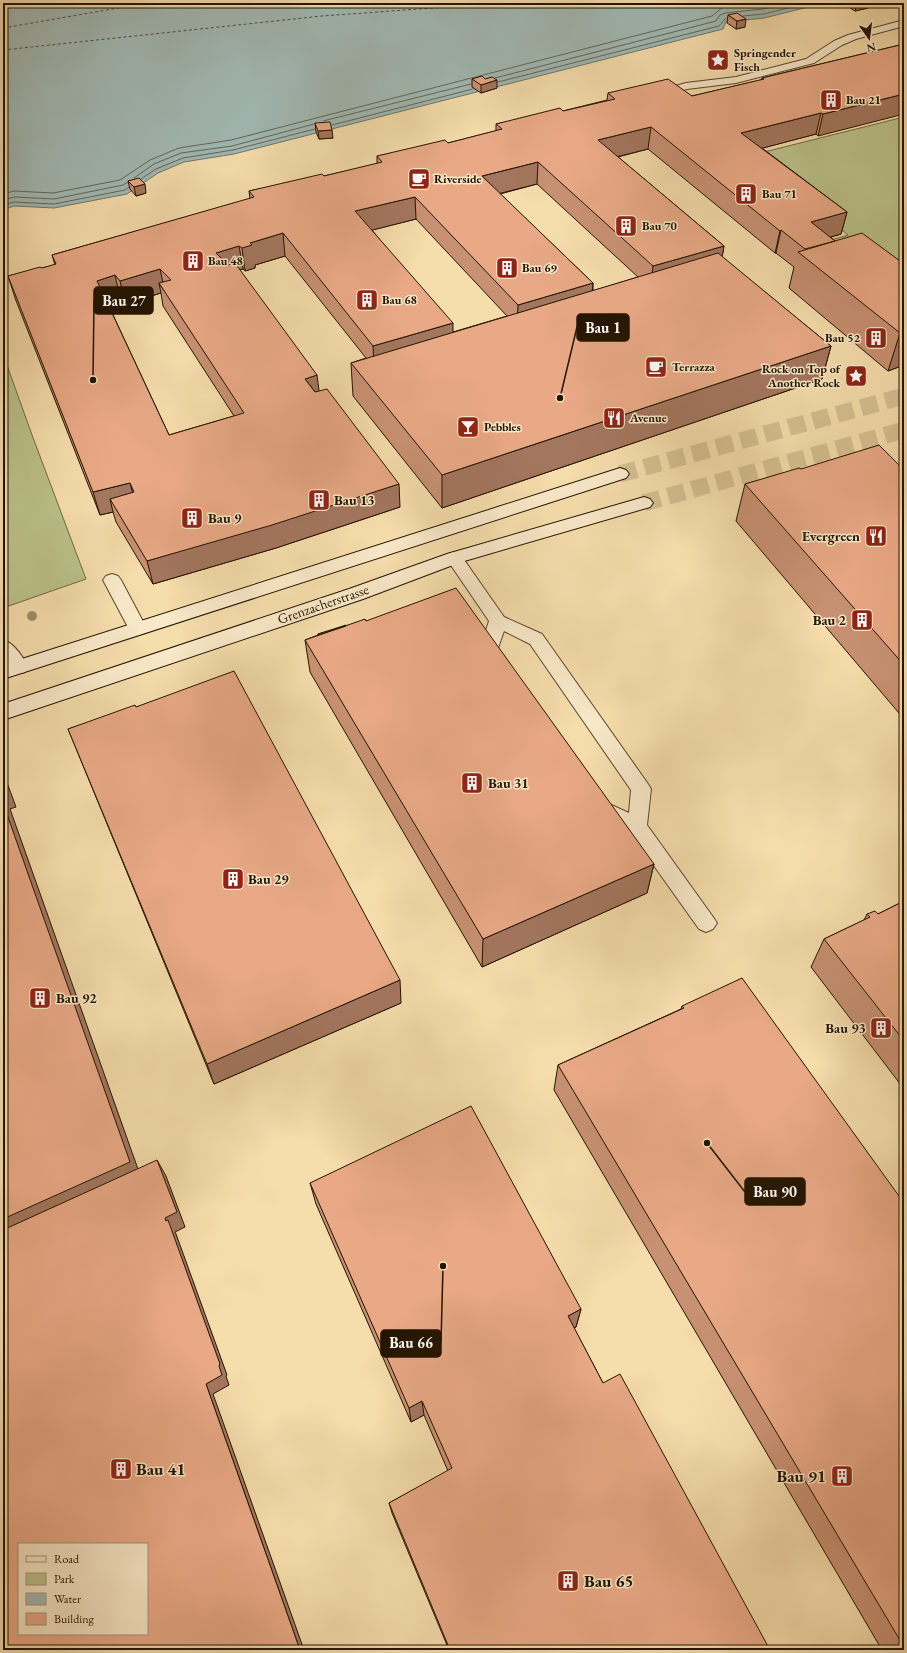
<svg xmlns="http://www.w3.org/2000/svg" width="907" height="1653" viewBox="0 0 907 1653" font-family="'EB Garamond',serif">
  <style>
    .green { fill: #bbc18a; stroke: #6f6a45 }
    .water { fill: #a1b9b4; stroke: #6f776c }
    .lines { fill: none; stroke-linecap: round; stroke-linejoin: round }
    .shore { stroke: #62665a; stroke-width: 1 }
    .ferry { stroke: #4f4d3f; stroke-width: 1; stroke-dasharray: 3 2.5; stroke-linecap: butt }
    .secondary-tunnel { stroke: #d6bf92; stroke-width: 17; stroke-dasharray: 17 8; stroke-linecap: butt }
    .service-casing { stroke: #58462b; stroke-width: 2 }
    .secondary-casing { stroke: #231300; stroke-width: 2 }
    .service { fill: #f9e9c9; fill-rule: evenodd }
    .secondary { fill: #f9e9c9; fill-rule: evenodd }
    .tree { fill: #9f8f68 }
    .wall { fill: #c89173; stroke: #231300; fill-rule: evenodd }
    .shaded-wall { fill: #a3765e; stroke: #231300 }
    .building { fill: #e9a986; stroke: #231300; fill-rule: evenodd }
    .labels { text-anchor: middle; stroke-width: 3; stroke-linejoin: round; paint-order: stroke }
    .far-poi-label { font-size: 12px; font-weight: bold; fill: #231300; stroke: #f9e9c9; text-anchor: start }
    .poi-label { font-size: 14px; font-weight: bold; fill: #231300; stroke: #f9e9c9; text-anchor: start }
    .street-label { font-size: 14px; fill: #231300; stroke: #f9e9c9 }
    .near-poi-label { font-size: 17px; font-weight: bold; fill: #231300; stroke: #f9e9c9; text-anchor: start }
    .leader { fill: none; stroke: #231300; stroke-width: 1.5 }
    .callout-dot { fill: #231300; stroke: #f9e9c9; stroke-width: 1.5 }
    .callout { fill: #231300; stroke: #231300; stroke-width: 1.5 }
    .callout-label { font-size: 15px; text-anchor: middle; font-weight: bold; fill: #fff }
  </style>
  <rect width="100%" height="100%" fill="#f6ddac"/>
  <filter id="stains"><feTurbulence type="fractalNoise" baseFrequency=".005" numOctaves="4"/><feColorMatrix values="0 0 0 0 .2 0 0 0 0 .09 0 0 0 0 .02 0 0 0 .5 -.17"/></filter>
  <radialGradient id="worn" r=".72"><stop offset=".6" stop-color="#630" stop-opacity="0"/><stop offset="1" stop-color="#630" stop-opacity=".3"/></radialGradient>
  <path class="green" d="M904,117V304L815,245L848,235L748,156Z
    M3,354L32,435L86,579L3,608Z"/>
  <path class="water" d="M3,3H824L764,18L726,22L723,29L234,154L184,162L158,173L127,194L54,208L14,206L3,210Z"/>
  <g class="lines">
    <path class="shore" d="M743,16L764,14L808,3
      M495,78L716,21L720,15L725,13L763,9L788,3
      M498,82L719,26L726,18
      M323,121L471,84
      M332,125L473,89
      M134,178L154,164L181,153L232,146L314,124
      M141,179L156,169L183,158L233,150L315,129
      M3,194L14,191L53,193L120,180L150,160L179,148L231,140L712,16L723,7L763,3
      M3,200L14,197L54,199L123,185L128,182
      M3,205L14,202L54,204L125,190L129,187"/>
    <path class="ferry" d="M3,28L147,3
      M3,50L322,16L503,3"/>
    <path class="secondary-tunnel" d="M620,474L904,396
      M644,503L904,430"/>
    <g class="service-casing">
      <path id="service" d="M904,20V26L856,39L842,45L814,63L736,83L687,89L654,98L650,97L648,95L650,93L686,83L736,77L806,59L834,41L848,35Z
        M454,552L460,554L504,617L542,634L648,784L651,789L647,825L713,917L717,923L713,929L706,932L699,929L630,832L589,812L586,806L589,800L596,798L629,813L631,790L530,644L504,631L498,648L507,662L504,667C490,671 486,660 480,649L489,621L446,558L448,554Z
        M112,574L118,576L121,580L147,629L144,633L138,635L132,633L129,629L103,580L106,576Z
        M3,640C14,643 23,657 28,667L25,672C16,675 7,669 3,659C1,654 3,645 3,640Z"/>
    </g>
    <g class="secondary-casing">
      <path id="secondary" d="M620,468L626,470L629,474L626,478L3,679V665Z
        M644,497L650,499L653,503L650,507L461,562L363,599L3,720V704L349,589L447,554Z"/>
    </g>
    <use href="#service" class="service"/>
    <use href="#secondary" class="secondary"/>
  </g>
  <circle class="tree" cx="32" cy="616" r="5"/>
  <path class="wall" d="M845,3H869L868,8L855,11L844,4Z
    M728,15L745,27L736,29L727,23Z
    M904,44L818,136L816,134L762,148L847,212L841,234L831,237L835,241L904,264V365L888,371L789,288L794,267L776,253H775L648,149L618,157L724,246L722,257L831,346L822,379L442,508L353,396L351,363L366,358L285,256L255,265V268L245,271L243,269H239L319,391L400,507L276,548L153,584L116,522L113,512L100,515L15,298L8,276L42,268L55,265L52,255L250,199L249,191L324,176L377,164V156L448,143L496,131V124L563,111L607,100L608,93L692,96L761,80L762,78ZM537,184L638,277L593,291V283L500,194ZM416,219L507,316L453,332L372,230ZM161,293L163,306L234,416L169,435L107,302L120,298L125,304Z
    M472,79L497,88L481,93L472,87Z
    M315,123L333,138L319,139L316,132Z
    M128,181L146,193L136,196L130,189Z
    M801,469L904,470V719L736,521L745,484Z
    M366,621L654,864L647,893L482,967L310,672L305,640L318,635V634L346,626Z
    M136,707L401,1003L214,1084L68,729Z
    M904,901V1089L811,967L824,939L864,920L867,914H878Z
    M682,1006L904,1203V1650H882L554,1090L558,1065L681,1009Z
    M310,1183L581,1309L576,1327L574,1328L603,1383L770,1650H449L392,1513L389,1503L448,1471L424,1415L411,1422L316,1204Z"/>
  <path class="shaded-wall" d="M857,3H869L868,8L855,11Z
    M746,19L745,27L736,29L737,21Z
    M497,80V88L481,93V85Z
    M904,94V114L818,136L823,114Z
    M821,113L816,134L737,155L741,133Z
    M651,127L648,149L596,162L598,140Z
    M332,130L333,138L319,139L318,131Z
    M538,162L537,184L482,198V176Z
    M145,184L146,193L136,196L134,187Z
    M415,197L416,219L357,234L355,211Z
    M847,212L841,234L806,244L811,222Z
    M781,230L776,253H775L780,231Z
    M283,233L285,256L255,265V268L245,271L242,248L250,243Z
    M239,246L243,269L220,275L216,253Z
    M724,246L720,269L650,289L653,266Z
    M160,269L165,292L159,283L161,293L125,304L120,281Z
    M115,275L120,298L102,303L97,281Z
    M593,283L591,306L517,328L518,305Z
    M453,323V346L374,369L373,346Z
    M904,332V365L888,371L900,333Z
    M831,346L822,379L442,508V475Z
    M317,375L320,398L305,379Z
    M130,483L136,506L110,499L113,512L100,515L93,492Z
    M399,484L400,507L276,548L153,584L147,561Z
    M3,772L16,807L10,809L144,1186L3,1250Z
    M654,864L647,893L482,967L483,939Z
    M400,980L401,1003L214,1084L207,1064Z
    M157,1160L166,1176L185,1227L175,1232L176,1234L227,1375L226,1376L229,1385L213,1394L304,1650H300L206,1384L165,1218Z
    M581,1309L576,1327L563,1333L568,1316Z
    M422,1401L424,1415L411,1422L409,1408Z"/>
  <path class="building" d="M737,13L746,19L737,21L728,15Z
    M904,44V94L823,114L821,113L741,133L847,212L811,222L835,241L805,249L781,230L780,231L651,127L598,140L724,246L653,266L538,162L482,176L593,283L518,305L415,197L355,211L453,323L373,346L283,233L250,243L252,245L242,248L239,246L216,253L228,265L235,263L317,375L305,379L315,392L327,389L399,484L272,525L147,561L110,499L134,492L130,483L93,492L8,276L40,267L42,268L56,264L52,255L254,197L249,191L322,174L324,176L382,162L377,156L445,140L448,143L502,129L496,124L560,108L563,111L615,99L608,93L668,79L692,96L764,79L762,78ZM160,269L171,280L159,283L244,413L169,435L97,281L115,275L120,281Z
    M482,76L485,79L492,77L497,80L481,85L472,79Z
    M330,122L332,130L318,131L315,123Z
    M139,178L145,184L134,187L128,181Z
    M862,233L904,264V332L900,333L798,252Z
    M718,253L831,346L442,475L351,363Z
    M879,445L904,470V665L745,484L799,468L801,469Z
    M456,588L654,864L483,939L305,640L365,619L366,621Z
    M346,625V626L318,635V634Z
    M234,671L400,980L207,1064L68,729L135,705L136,707Z
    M3,803L130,1162L3,1219Z
    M904,901V1041L824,939L870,917L867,914L875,911L878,914Z
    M742,978L904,1203V1647L558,1065L684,1008L682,1006Z
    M471,1106L581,1309L568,1316L603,1383L620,1374L770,1650H450L389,1503L452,1468L422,1401L409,1408L310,1183Z
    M157,1160L177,1212L165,1218L166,1221L168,1220L220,1364L219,1366L222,1375L206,1384L300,1650H3V1230ZM19,1544H147V1634H19Z"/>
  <defs>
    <g id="sight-square" transform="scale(1.15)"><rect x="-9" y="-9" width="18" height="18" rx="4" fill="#8f2418" stroke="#f9e9c9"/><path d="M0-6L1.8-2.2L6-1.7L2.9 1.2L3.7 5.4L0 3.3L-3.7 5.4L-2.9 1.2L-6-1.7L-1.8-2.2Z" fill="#fff"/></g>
    <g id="building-square" transform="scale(1.15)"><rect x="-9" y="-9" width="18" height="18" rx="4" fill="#8f2418" stroke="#f9e9c9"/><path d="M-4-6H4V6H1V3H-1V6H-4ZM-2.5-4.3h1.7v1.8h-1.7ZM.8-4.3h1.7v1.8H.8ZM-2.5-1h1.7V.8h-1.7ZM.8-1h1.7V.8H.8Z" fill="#fff"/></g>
    <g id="cafe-square" transform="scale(1.15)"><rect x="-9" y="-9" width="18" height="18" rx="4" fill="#8f2418" stroke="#f9e9c9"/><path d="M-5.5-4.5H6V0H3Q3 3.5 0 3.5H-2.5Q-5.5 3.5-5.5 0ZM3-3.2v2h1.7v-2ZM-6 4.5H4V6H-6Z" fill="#fff"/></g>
    <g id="restaurant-square" transform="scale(1.15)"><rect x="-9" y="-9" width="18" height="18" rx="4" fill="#8f2418" stroke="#f9e9c9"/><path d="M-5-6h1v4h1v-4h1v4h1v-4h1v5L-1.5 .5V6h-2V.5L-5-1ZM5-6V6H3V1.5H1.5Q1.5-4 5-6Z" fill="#fff"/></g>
    <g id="bar-square" transform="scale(1.15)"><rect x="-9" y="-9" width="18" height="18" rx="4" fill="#8f2418" stroke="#f9e9c9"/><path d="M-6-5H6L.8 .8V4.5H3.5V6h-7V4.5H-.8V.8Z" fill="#fff"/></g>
  </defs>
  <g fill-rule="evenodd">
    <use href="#sight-square" x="718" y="60"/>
    <use href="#building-square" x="831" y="100"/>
    <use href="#cafe-square" x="419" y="179"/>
    <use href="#building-square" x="746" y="194"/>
    <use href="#building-square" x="626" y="226"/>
    <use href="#building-square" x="193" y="261"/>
    <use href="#building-square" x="507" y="268"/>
    <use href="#building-square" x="367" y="300"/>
    <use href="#building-square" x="876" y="338"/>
    <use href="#cafe-square" x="656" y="367"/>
    <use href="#sight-square" x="856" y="376"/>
    <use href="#restaurant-square" x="614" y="418"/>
    <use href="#bar-square" x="468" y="427"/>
    <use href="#building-square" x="319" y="500"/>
    <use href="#building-square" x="192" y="518"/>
    <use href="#restaurant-square" x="876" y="536"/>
    <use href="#building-square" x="862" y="620"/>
    <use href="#building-square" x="472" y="783"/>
    <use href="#building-square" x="233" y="879"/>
    <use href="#building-square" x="40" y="998"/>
    <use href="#building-square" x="881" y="1028"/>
    <use href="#building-square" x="121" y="1469"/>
    <use href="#building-square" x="842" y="1476"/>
    <use href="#building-square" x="568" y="1581"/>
  </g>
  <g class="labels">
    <g class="far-poi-label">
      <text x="734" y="57">Springender<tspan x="734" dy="14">Fisch</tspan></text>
      <text x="846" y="104">Bau 21</text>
      <text x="434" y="183">Riverside</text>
      <text x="762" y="198">Bau 71</text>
      <text x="642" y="230">Bau 70</text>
      <text x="208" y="265">Bau 48</text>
      <text x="522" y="272">Bau 69</text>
      <text x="382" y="304">Bau 68</text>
      <text x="860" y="342" text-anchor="end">Bau 52</text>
      <text x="672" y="371">Terrazza</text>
      <text x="840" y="373" text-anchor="end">Rock on Top of<tspan x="840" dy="14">Another Rock</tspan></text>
      <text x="630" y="422">Avenue</text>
      <text x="484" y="431">Pebbles</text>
    </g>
    <g class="poi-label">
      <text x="334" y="505">Bau 13</text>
      <text x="208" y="523">Bau 9</text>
      <text x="860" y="541" text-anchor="end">Evergreen</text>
      <text x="846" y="625" text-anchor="end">Bau 2</text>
      <text x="488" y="788">Bau 31</text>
      <text x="248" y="884">Bau 29</text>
      <text x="56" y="1003">Bau 92</text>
      <text x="866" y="1033" text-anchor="end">Bau 93</text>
    </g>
    <g class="street-label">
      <text transform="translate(323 604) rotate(-19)" y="5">Grenzacherstrasse</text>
    </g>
    <g class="near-poi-label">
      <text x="136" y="1475">Bau 41</text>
      <text x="826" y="1482" text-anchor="end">Bau 91</text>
      <text x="584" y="1587">Bau 65</text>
    </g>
  </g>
  <path class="leader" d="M93 380L94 301M560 398L577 327M707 1143L745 1192M443 1266L441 1343"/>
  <g class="callout-dot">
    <circle cx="93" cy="380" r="4"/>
    <circle cx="560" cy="398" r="4"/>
    <circle cx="707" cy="1143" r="4"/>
    <circle cx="443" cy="1266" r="4"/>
  </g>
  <g class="callout">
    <rect x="94" y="287" width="59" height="27" rx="4"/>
    <rect x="577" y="314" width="52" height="27" rx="4"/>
    <rect x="745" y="1178" width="60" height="27" rx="4"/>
    <rect x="381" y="1330" width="60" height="27" rx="4"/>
  </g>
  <g class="callout-label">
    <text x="124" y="306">Bau 27</text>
    <text x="603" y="333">Bau 1</text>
    <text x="775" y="1197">Bau 90</text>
    <text x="411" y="1348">Bau 66</text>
  </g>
  <rect width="907" height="1653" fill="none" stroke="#f6ddac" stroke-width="16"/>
  <rect x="4" y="4" width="899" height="1645" fill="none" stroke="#231300" stroke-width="2"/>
  <rect x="8" y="8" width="891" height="1637" fill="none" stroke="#231300"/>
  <rect x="18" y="1543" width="130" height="92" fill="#f9e9c9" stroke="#a39379"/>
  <rect x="26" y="1556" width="20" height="6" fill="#f9e9c9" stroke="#a39379"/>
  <text x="54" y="1563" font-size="12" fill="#231300">Road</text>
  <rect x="26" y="1573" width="20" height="12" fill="#bbc18a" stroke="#a39379"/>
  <text x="54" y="1583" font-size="12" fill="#231300">Park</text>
  <rect x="26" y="1593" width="20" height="12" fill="#a1b9b4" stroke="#a39379"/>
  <text x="54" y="1603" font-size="12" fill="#231300">Water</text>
  <rect x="26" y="1613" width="20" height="12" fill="#e9a986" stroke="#a39379"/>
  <text x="54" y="1623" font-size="12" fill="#231300">Building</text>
  <g transform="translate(869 38) rotate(166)" stroke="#f9e9c9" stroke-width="3" paint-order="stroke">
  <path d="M0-3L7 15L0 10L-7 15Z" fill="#231300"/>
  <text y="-6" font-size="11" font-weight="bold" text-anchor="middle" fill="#231300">N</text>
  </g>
  <rect width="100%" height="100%" filter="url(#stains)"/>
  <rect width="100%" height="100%" fill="url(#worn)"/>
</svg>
